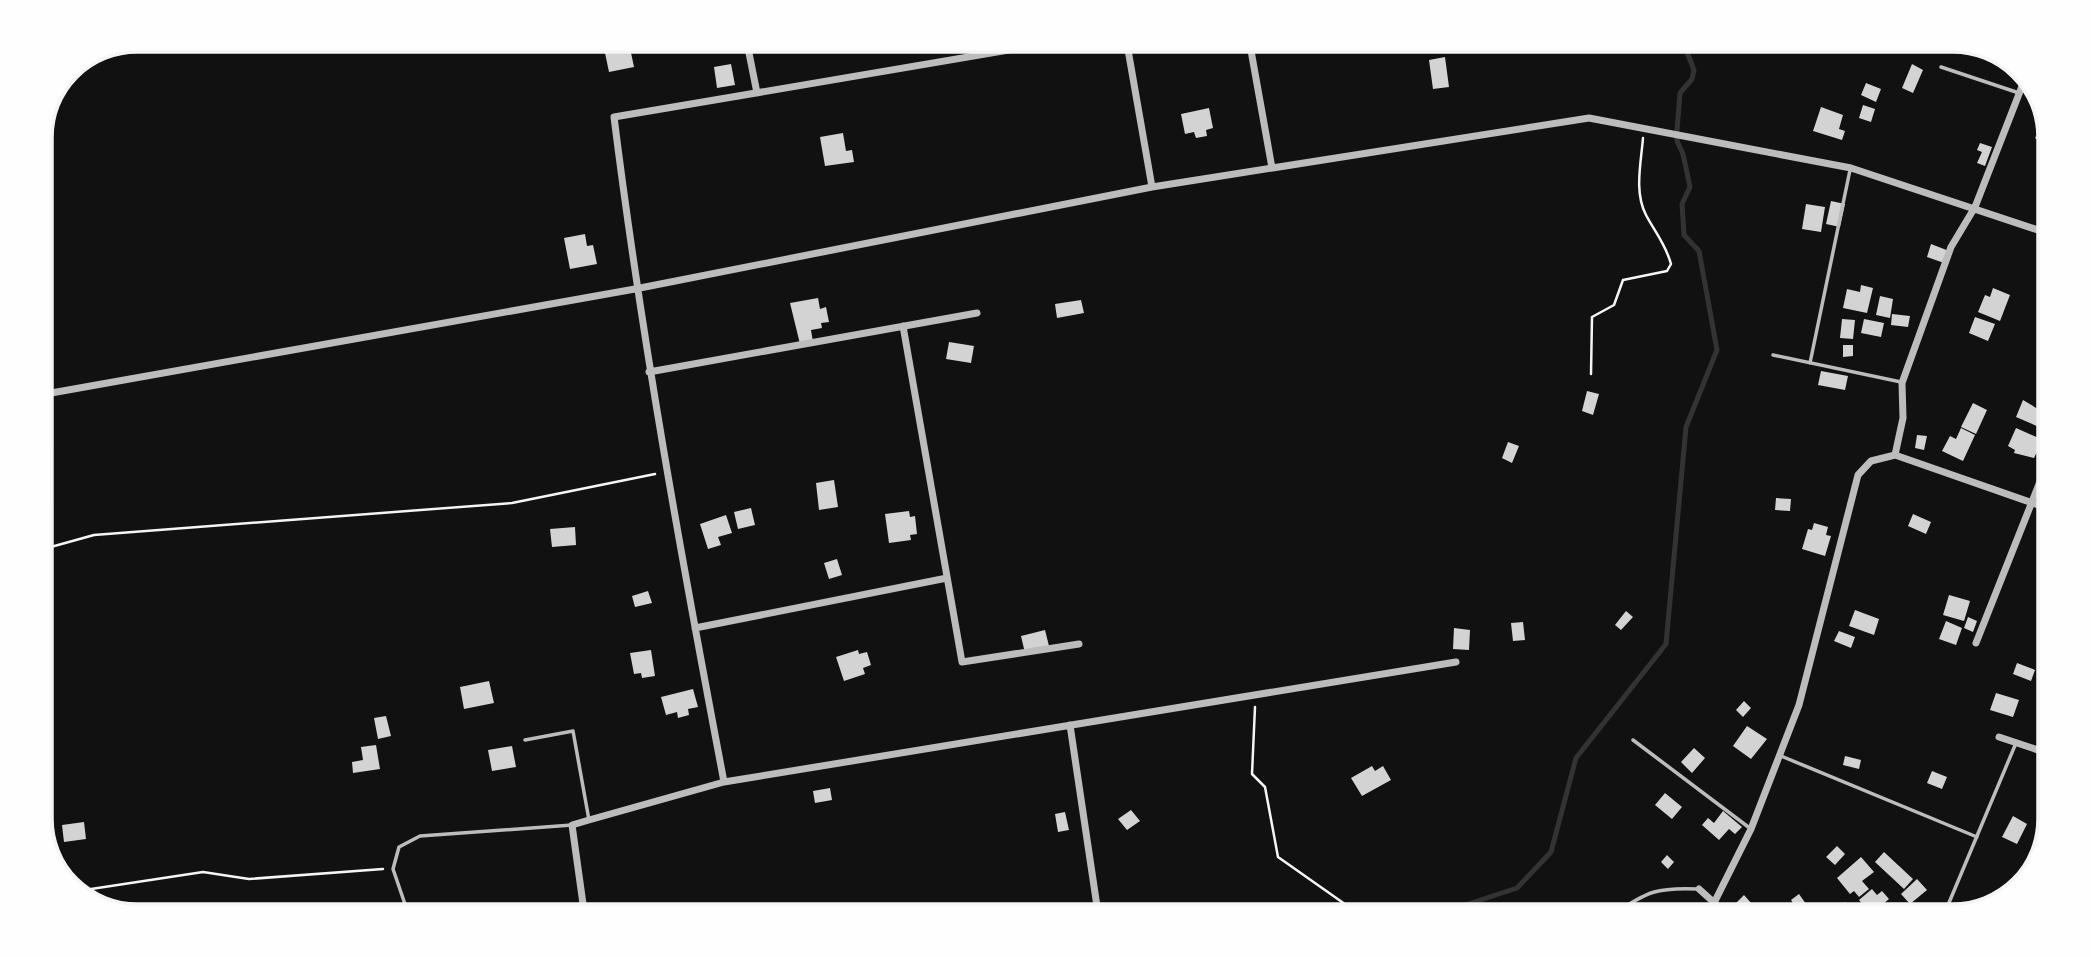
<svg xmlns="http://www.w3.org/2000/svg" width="2091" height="957" viewBox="0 0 2091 957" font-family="'Crimson Pro',serif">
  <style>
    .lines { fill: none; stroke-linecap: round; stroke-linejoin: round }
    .stream { stroke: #333; stroke-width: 5 }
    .building { fill: #d3d3d3 }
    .path { stroke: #f5f5f5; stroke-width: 2.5 }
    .service { stroke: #bcbcbc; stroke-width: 3.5 }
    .minor { stroke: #bcbcbc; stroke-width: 7 }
    .rim { fill: none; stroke: #f5f5f5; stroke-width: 3.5 }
  </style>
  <rect width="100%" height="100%" fill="#111"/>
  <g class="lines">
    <path class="stream" d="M1435,915L1517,888L1551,852L1576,758L1666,644L1686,427L1717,350L1699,251L1684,235L1682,204L1690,187L1683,154L1677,141V130L1680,93L1692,79L1694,70L1685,47"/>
  </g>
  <path class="building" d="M630,48L634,67L609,72L605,53Z
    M1445,57L1449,87L1433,89L1429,60Z
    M731,64L735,85L717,88L714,67Z
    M1912,64L1923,70L1913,93L1902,88Z
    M1866,83L1881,89L1876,102L1861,95Z
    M1863,105L1875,109L1871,122L1859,118Z
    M1821,107L1843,115L1839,129L1845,131L1842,140L1813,131Z
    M1209,108L1213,128L1206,130L1207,136L1196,138L1194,132L1185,134L1181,114Z
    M2045,121L2051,132L2050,148L2035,138Z
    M843,133L846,151L852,150L854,162L825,166L820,137Z
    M1980,143L1992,147L1985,166L1977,163L1982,152L1977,150Z
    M2045,180L2050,182V197L2040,192Z
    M1831,201L1845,204L1840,227L1826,224Z
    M1806,204L1825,207L1821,232L1802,229Z
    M585,234L587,246L593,245L597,264L570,269L564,238Z
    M1931,244L1949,251L1944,263L1927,257Z
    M1861,285L1873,288L1867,313L1843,308L1847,289L1860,292Z
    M1993,288L2010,295L2000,321L1978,312L1985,295L1990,297Z
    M1880,296L1893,299L1890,318L1876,315Z
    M818,298L820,309L826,307L829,322L821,323L822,328L811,330L813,342L800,344L790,303Z
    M1081,300L1084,313L1057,318L1055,304Z
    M1892,314L1910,316L1908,327L1891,325Z
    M1975,317L1995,324L1988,341L1969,333Z
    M1842,319L1855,320L1853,339L1840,338Z
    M1864,319L1884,323L1881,337L1861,333Z
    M949,342L974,346L971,363L946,359Z
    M1843,345H1853V356L1843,357Z
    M1821,371L1848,376L1845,390L1818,385Z
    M1587,391L1599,394L1593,415L1582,411Z
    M2023,400L2048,415L2046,430L2016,417Z
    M1973,403L1987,410L1976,434L1961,427Z
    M1961,428L1975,435L1963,461L1942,451L1950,436L1956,439Z
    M2016,428L2043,440L2034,458L2014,453L2015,450L2008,446Z
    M1917,435L1927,436L1924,450L1915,448Z
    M1508,442L1519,446L1512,463L1502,458Z
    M834,480L838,507L819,510L816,483Z
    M1776,498L1791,499L1790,511L1775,510Z
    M751,508L755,525L738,529L734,512Z
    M909,511L910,517L915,516L917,534L910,535L911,540L889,543L885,514Z
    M1913,514L1931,522L1926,534L1908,526Z
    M726,515L732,533L718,537L721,545L708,549L700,524Z
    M1814,523L1828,527L1826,535L1831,536L1825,556L1802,549L1808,529L1812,530Z
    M575,527L576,545L552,547L550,529Z
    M2045,557H2046V580L2039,578Z
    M837,559L842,575L829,579L824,563Z
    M648,591L652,603L635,607L632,596Z
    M1949,595L1970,601L1964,621L1943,615Z
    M1855,610L1879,619L1874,635L1849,626Z
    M1626,611L1633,617L1621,630L1615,625Z
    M1968,617L1977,621L1973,632L1964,628Z
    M1946,621L1962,628L1956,645L1939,639Z
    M1523,622L1525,640L1513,641L1511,623Z
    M1454,628L1470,630L1469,650L1453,649Z
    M1045,630L1049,646L1025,653L1021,636Z
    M1839,631L1855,637L1851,648L1834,641Z
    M651,650L655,676L642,678L641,673L634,674L630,653Z
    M858,650L859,654L867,652L871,665L863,668L865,674L844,681L836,657Z
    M2017,663L2035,670L2031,681L2013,674Z
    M489,681L494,703L464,709L460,687Z
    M693,689L698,707L688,709L689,715L678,718L677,712L666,715L661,697Z
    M1996,693L2019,700L2013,717L1990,710Z
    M1744,701L1751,708L1743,717L1736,710Z
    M386,716L391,736L378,739L374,718Z
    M1747,726L1767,739L1751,759L1733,746Z
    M376,745L380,769L353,773L352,762L363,760L361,747Z
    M512,746L516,767L492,771L488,750Z
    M1694,748L1705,758L1692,773L1681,762Z
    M1845,756L1861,760L1859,769L1843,765Z
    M1372,766L1375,771L1383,766L1391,780L1362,796L1351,778Z
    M1932,771L1947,777L1942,789L1927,783Z
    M830,788L832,800L815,803L813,791Z
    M1665,793L1682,807L1672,819L1655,805Z
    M1131,810L1140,821L1127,830L1118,819Z
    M1723,811L1742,827L1735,834L1729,829L1719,840L1702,825L1708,818L1714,823Z
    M1065,812L1069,830L1058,832L1055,814Z
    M2013,816L2027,824L2017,844L2002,837Z
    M84,822L86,839L64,842L62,825Z
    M1837,846L1845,854L1835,865L1826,857Z
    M1884,852L1913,879L1904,889L1875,862Z
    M1667,855L1674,862L1668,869L1661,862Z
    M1861,857L1874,872L1862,881L1869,889L1859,897L1854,891L1850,894L1837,878Z
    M1917,879L1927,890L1910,904L1901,894Z
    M1872,889L1877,895L1882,891L1889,899L1883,904L1886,908L1877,915L1874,911L1871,914L1859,900Z
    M1799,894L1806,904L1797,910L1791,900Z
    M1744,895L1759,912L1754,916H1746L1735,904Z
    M1845,902L1854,916H1822Z
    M1657,904L1667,916L1644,915Z"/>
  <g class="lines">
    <path class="path" d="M1591,374L1592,317L1614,305L1623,280L1667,271L1671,264C1666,245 1655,232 1646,215C1634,192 1641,163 1643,138
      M40,550L94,535L512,503L655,474
      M1255,707L1252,774L1265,787L1278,857L1359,914
      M40,793L50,853
      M78,891L203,872L249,879L383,869"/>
    <path class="service" d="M1941,67L2019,93
      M1773,355L1901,382
      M1810,363L1850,170
      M525,740L573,731L589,820
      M1633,740L1751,829
      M1781,756L1977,837
      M407,910L393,869L399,847L420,836L572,825
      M1613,915C1647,891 1658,887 1699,889
      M1943,917L2016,743"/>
    <path class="minor" d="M747,43L757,93
      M1127,44L1152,187
      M1250,45L1272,168
      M903,326L962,662L1079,644
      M649,372L977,313
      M40,395L635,289L1152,187L1589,118L1851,168L2050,234
      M1895,455L1903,418L1902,383L1951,247L1975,207L2026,76
      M695,628L947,578
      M1976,643L2047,464
      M1070,725L1098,913
      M1999,737L2044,752
      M724,782C682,561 642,341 614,117L1045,44
      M1699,889L1729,916
      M1715,901L1751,829L1799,705L1858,475L1871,461L1895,455L2047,508
      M584,911L572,825L589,820L724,782L1456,662"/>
  </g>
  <path d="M0 0H2091V957H0ZM137 52H1953A85 85 0 0 1 2038 137V819A85 85 0 0 1 1953 904H137A85 85 0 0 1 52 819V137A85 85 0 0 1 137 52Z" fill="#fefefe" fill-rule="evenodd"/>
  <path class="rim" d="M137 52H1953A85 85 0 0 1 2038 137V819A85 85 0 0 1 1953 904H137A85 85 0 0 1 52 819V137A85 85 0 0 1 137 52Z"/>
</svg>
